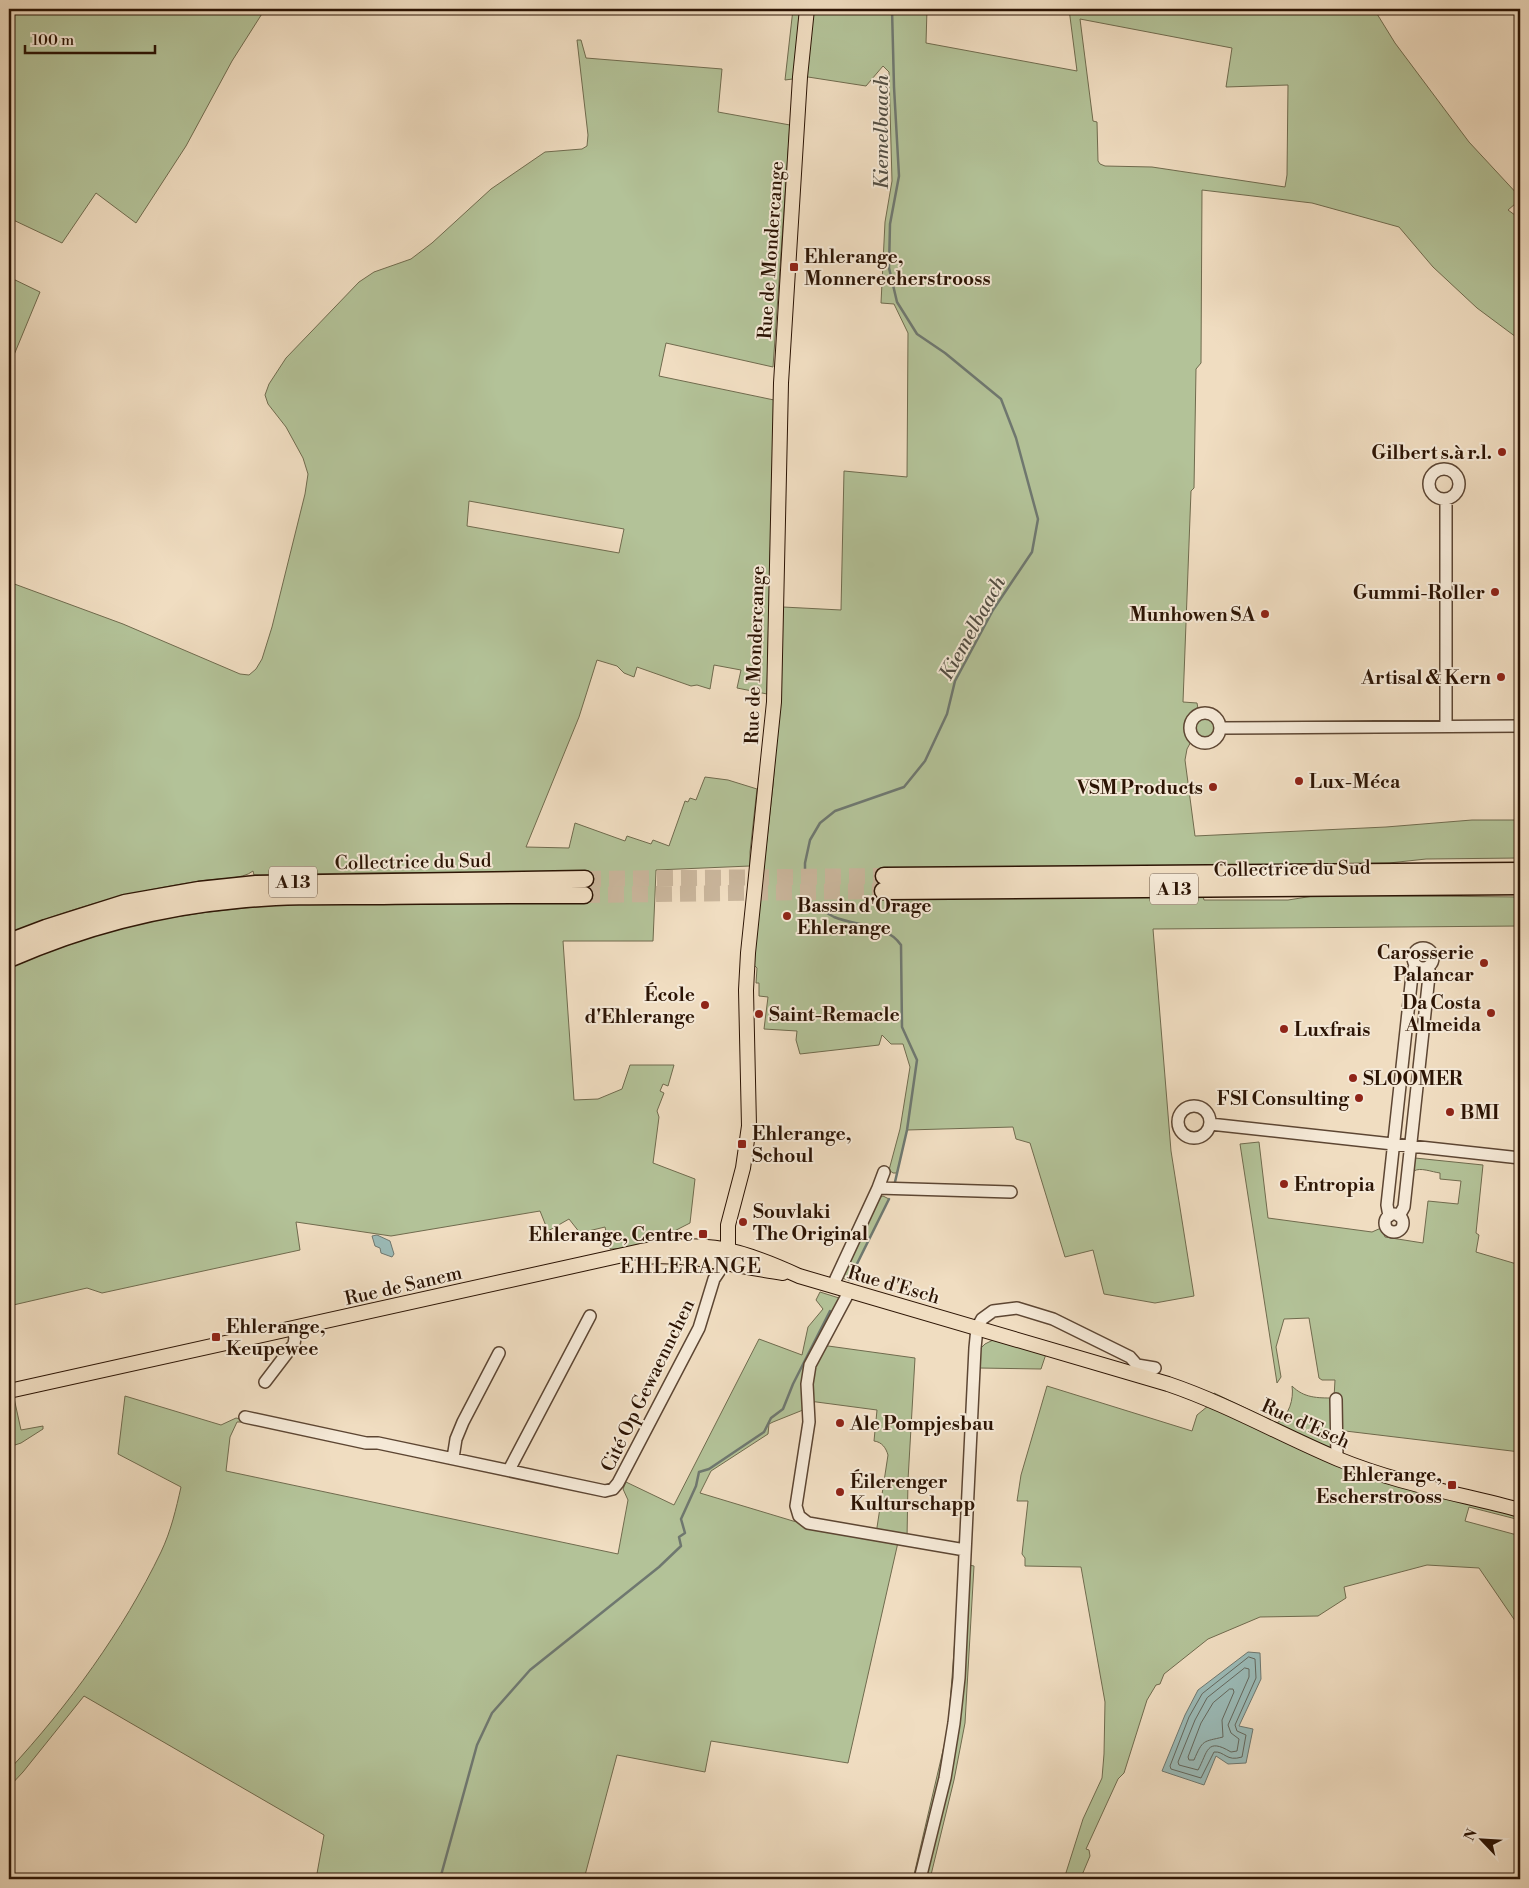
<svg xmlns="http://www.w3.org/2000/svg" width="1529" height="1888" viewBox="0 0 1529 1888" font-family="'Libre Bodoni',serif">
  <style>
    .green { fill: #b3c298; stroke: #706b4e; fill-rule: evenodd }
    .water { fill: #9bbbb8; stroke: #6f7870 }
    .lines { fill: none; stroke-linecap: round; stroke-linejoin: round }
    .shore { stroke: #64685e; stroke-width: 1 }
    .stream { stroke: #6f7870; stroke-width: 2.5 }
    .highway-tunnel { stroke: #c9b59b; stroke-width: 16; stroke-dasharray: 16 8; stroke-linecap: butt }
    .minor-casing { stroke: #5d4633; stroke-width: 14 }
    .major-casing { stroke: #2c1404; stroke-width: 16 }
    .highway-casing { stroke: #2c1404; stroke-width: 19 }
    .minor { stroke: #f5e9d7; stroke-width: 11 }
    .major { stroke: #f0ddc1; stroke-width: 14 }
    .highway { stroke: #f0ddc1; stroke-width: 16 }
    .poi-dot { fill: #8f2418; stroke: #f5e9d7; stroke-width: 2 }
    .labels { text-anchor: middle; stroke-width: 4; stroke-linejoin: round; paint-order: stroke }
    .shield { fill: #f5e9d7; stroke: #685443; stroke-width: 1 }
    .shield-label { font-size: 18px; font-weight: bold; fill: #2c1404 }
    .street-label { font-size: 19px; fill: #2c1404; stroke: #f5e9d7 }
    .poi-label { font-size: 19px; font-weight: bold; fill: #2c1404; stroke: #f5e9d7; text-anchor: start }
    .water-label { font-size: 20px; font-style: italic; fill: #534e43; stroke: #f5e9d7 }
    .quarter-label { font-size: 21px; letter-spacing: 1px; fill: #2c1404; stroke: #f5e9d7 }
  </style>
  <rect width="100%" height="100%" fill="#f0ddc1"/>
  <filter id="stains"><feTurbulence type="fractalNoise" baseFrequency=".004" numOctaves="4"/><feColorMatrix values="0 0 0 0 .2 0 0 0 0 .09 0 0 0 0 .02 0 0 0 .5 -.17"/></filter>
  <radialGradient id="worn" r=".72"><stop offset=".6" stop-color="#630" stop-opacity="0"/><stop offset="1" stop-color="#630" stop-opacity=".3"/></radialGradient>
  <path class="green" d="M9,9H265L232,61L186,146L136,223L96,193L62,243L9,218Z
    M793,9H927L926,43L1077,71L1069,9H1374L1395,43L1469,142L1520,197L1515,204L1508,210L1519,218L1520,217V340L1477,308L1433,267L1399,227L1312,203L1202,190L1201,363L1196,369L1194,488L1191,491L1183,702L1197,703L1199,714C1233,706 1222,760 1193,738L1187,749L1185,760L1195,836L1386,827L1472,820H1520V858L1426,859L1389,863L1170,866L1203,896L1204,900H1288L1320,895L1520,897V926L1153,929L1171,1151L1194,1296L1155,1303L1104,1294L1093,1250L1065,1257L1030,1143L1016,1139L1013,1127L907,1130L897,1173H893L889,1170L900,1129L910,1067L903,1044H891L882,1035L879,1045L800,1054L796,1040L797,1031L764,1029L768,997L759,996V983H756L757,968L753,964L773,785L779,704L783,607L841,610L844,471L907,477L908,333L894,304L881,303L885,222L892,181L889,72L883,66L866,86L808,77L785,80ZM1080,19L1232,48L1226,87L1288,85L1287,175L1285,187L1152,167L1105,166L1100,164L1098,161L1097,122L1093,121Z
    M577,40H581L586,58L722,69L718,112L790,125L773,367L666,343L659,376L774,400L767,694L737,688L741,670L714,665L710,689L697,685L691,686L637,667L634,677L624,673L617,666L597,660L579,717L526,847L569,848L575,823L625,841L627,836L651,844L653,840L669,846L685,801L688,802L690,798L696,800L705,777L728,780L757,789L750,852V866L656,870L653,941H563L574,1100L598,1099L622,1089L630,1065H674L668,1086L663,1084L660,1091L664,1093L657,1111L659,1117L653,1163L695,1179L690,1223L643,1247L610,1249L605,1227L580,1233L569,1219L548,1231L540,1211L391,1236L296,1222L300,1250L102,1293L87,1288L9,1306V968C30,960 51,950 73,942C143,918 220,909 294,904L586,900V873L552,872L358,873L254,875L253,871C242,880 218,878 200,881C135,891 70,907 9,934V582L123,624L240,674L249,675L256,669L262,659L272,627L305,494L308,474L303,458L286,427L268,404L265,395L269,384L286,358L359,282L374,272L411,259L432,243L491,189L545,152L582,149L587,146L588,135ZM469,501L624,529L619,553L467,526Z
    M9,277L40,292L9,367Z
    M1259,1142L1268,1218L1372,1232L1381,1228L1385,1237L1423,1243L1428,1201L1458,1204L1461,1181L1440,1179V1173C1432,1172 1420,1167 1414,1171L1415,1158L1483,1165L1476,1233L1479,1235L1476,1252L1520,1265V1452L1337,1430V1458L1520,1510V1520L1469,1507L1465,1521L1517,1535L1520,1523V1628L1479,1568L1427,1565L1344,1587L1346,1598L1318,1616L1260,1617L1208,1639L1164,1674L1160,1684L1156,1685L1147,1700L1124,1773L1118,1779L1086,1849L1089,1850L1090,1856L1082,1875V1879H1064L1083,1819L1102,1778L1104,1754L1105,1702L1081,1567L1025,1566V1558L1022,1554L1028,1501H1017L1021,1475L1047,1386L1192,1431L1197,1415L1208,1406L1214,1393L1277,1423C1289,1416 1294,1399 1292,1386C1304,1398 1317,1398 1334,1398L1335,1380H1322L1319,1378L1309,1318L1284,1319L1276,1347L1281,1377L1277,1383L1240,1144Z
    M883,1196L889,1199L849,1280L841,1278L878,1198Z
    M820,1292L839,1298L840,1308L821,1345L915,1358L908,1480L907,1539L899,1538L848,1763L711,1741L705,1772L617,1755L584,1879H316L324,1835L84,1696L23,1772L9,1787V1770C68,1706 123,1631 161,1552C171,1531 176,1509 181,1487L118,1454L125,1396L221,1425L236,1418L241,1419V1422H237L230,1437L226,1471L618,1554L628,1500L623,1489L626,1482L674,1505L759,1339L802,1355L808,1327L823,1309L816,1300ZM809,1401L877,1410L874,1441C882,1442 886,1448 888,1455L876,1534L793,1521L700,1493L711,1471L768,1434L769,1424L773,1422L808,1408Z
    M995,1339L1046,1354L1041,1369L979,1368V1350L985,1344Z
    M14,1398L21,1430L43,1426V1429L21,1443L9,1447V1399Z
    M964,1564L974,1566L965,1723L954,1780L930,1879H913L948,1729L957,1613Z"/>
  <path class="water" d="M377,1235L390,1241L394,1254L392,1257L381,1253L380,1248L375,1246L372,1236Z
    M1248,1652L1260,1653L1261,1679L1239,1726L1253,1729L1246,1763L1228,1764L1216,1756L1204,1785L1162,1771L1185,1715L1198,1690Z"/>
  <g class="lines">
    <path class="shore" d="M1249,1657L1255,1659L1256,1678L1235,1725L1237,1731L1246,1735L1242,1757C1226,1762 1225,1751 1214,1752L1201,1778L1171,1769L1170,1766L1189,1717L1202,1694Z
      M1245,1668L1249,1669V1677L1228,1725L1231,1733L1239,1739L1237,1751L1231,1752C1206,1737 1208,1752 1198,1770L1179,1765L1178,1762L1195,1720L1207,1698Z
      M1230,1689H1233L1234,1692L1222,1720L1223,1737C1203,1742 1203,1739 1194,1760H1189L1188,1757L1201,1723L1213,1703Z"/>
    <path class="stream" d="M892,9L894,87L899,176L890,224L889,268L897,302L917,334L945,353L1001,399L1016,438L1038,519L1032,552L993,610L955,681L947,714L925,761L904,787L835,811L820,823L810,840L805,863V886L811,903C818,907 826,913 834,917C856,926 887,924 901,945L902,1027L917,1060L907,1130L895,1182
      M802,913L811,903
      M849,1280L889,1199
      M440,1879L477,1745L492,1713L530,1670L659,1567L681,1546L679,1537L685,1533L681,1519L696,1486L699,1472L709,1469L764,1432L771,1418L783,1409L793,1384L830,1311"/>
    <path class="highway-tunnel" d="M585,879L884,876
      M584,895L883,891"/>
    <g class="minor-casing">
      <path id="minor" d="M1429 484a15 15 0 1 1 30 0a15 15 0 1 1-30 0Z
        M1446,499V726
        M1190 728a15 15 0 1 1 30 0a15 15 0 1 1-30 0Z
        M1221,728L1520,726
        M1413 958a10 10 0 1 1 20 0a10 10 0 1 1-20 0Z
        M1178 1122a16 16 0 1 1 32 0a16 16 0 1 1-32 0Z
        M1210,1124L1520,1158
        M878,1188L884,1172
        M1385 1223a9 9 0 1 1 18 0a9 9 0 1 1-18 0Z
        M1389,1216L1387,1205L1412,975L1415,965
        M1399,1216L1404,1207L1429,976V966
        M833,1285L878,1188L1011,1192
        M850,1290L810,1365L807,1384L809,1422L796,1506L799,1516L808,1523L965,1550
        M1137,1365L1155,1368
        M265,1382L294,1344L295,1338L293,1329
        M1336,1399L1337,1459
        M245,1417L366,1443H378L605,1491L613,1489L618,1483L699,1328L714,1279L724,1264
        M453,1458L456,1439L463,1422L499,1353
        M509,1470L590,1316
        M920,1879L945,1778L954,1723L959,1678L975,1348L977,1328L982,1319L993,1311L1017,1308L1053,1319L1130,1357L1137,1365L1139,1376"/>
    </g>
    <g class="major-casing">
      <path id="major" d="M645,1257C690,1253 739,1267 783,1273
        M724,1264L728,1249V1225L743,1168L749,1126L746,990L748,953L774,702L781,383L800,77L807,9
        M9,1391L641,1251C706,1239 740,1249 799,1276L1168,1384C1227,1404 1281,1435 1338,1459C1396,1483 1460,1494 1520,1510"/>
    </g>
    <g class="highway-casing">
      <path id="highway" d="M884,876L1520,871
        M883,891L1520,886
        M9,942L46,928L125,903L199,890L256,884L585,879
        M9,959C80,928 158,907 236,900C285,895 334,896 383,896C450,895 517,895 584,895"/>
    </g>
    <use href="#minor" class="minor"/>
    <use href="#major" class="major"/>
    <use href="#highway" class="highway"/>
  </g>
  <g class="poi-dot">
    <rect x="789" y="262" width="10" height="10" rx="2.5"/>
    <circle cx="1502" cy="452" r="5"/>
    <circle cx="1495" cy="592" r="5"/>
    <circle cx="1265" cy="614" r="5"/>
    <circle cx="1501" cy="677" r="5"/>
    <circle cx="1299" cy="781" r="5"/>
    <circle cx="1213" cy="787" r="5"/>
    <circle cx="787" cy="916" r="5"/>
    <circle cx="1484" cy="963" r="5"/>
    <circle cx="705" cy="1005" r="5"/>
    <circle cx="1491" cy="1013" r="5"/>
    <circle cx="759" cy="1014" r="5"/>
    <circle cx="1284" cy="1029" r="5"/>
    <circle cx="1353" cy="1078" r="5"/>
    <circle cx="1359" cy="1098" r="5"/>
    <circle cx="1450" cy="1112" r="5"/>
    <rect x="737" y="1139" width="10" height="10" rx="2.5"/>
    <circle cx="1284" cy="1184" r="5"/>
    <circle cx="743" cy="1222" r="5"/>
    <rect x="698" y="1229" width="10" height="10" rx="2.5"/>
    <rect x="211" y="1332" width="10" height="10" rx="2.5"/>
    <circle cx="840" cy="1423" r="5"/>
    <rect x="1447" y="1480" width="10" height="10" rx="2.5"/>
    <circle cx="840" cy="1492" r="5"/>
  </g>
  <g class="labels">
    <g class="shield">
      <rect x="269" y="866.5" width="48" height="31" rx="4"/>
      <rect x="1150" y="873.5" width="48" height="31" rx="4"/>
    </g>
    <g class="shield-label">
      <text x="293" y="888">A 13</text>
      <text x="1174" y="895">A 13</text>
    </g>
    <g class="street-label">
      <text transform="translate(770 250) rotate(-86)" y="7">Rue de Mondercange</text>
      <text transform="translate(754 655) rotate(-88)" y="7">Rue de Mondercange</text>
      <text transform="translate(413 861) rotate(-1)" y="7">Collectrice du Sud</text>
      <text transform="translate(1292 868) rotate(-1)" y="7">Collectrice du Sud</text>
      <text transform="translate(894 1284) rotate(16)" y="7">Rue d'Esch</text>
      <text transform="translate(403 1285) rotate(-13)" y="7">Rue de Sanem</text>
      <text transform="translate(647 1385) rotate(-64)" y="7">Cité Op Gewaennchen</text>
      <text transform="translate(1306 1423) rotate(24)" y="7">Rue d'Esch</text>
    </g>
    <g class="poi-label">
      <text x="804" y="263">Ehlerange,<tspan x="804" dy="22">Monnerecherstrooss</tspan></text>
      <text x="1492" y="459" text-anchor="end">Gilbert s.à r.l.</text>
      <text x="1485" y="599" text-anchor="end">Gummi-Roller</text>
      <text x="1255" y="621" text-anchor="end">Munhowen SA</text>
      <text x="1491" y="684" text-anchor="end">Artisal &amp; Kern</text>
      <text x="1309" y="788">Lux-Méca</text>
      <text x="1203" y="794" text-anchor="end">VSM Products</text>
      <text x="797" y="912">Bassin d'Orage<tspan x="797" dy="22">Ehlerange</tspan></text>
      <text x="1474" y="959" text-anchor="end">Carosserie<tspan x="1474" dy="22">Palancar</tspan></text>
      <text x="695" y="1001" text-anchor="end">École<tspan x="695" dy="22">d'Ehlerange</tspan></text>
      <text x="1481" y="1009" text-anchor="end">Da Costa<tspan x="1481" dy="22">Almeida</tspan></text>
      <text x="769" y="1021">Saint-Remacle</text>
      <text x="1294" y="1036">Luxfrais</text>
      <text x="1363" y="1085">SLOOMER</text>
      <text x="1349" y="1105" text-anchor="end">FSI Consulting</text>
      <text x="1460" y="1119">BMI</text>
      <text x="752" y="1140">Ehlerange,<tspan x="752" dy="22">Schoul</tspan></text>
      <text x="1294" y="1191">Entropia</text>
      <text x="753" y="1218">Souvlaki<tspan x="753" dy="22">The Original</tspan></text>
      <text x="693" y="1241" text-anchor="end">Ehlerange, Centre</text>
      <text x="226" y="1333">Ehlerange,<tspan x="226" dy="22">Keupewee</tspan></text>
      <text x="850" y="1430">Ale Pompjesbau</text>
      <text x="1442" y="1481" text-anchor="end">Ehlerange,<tspan x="1442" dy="22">Escherstrooss</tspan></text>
      <text x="850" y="1488">Éilerenger<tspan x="850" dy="22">Kulturschapp</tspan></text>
    </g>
    <g class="water-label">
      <text transform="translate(881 132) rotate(-90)" y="7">Kiemelbaach</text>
      <text transform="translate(972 628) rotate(-61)" y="7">Kiemelbaach</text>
    </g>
    <g class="quarter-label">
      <text x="691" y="1273">EHLERANGE</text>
    </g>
  </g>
  <rect width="1529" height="1888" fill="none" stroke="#f0ddc1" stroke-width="30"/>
  <rect x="10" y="10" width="1509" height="1868" fill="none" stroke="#2c1404" stroke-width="2.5"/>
  <rect x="15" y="15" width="1499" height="1858" fill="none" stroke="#2c1404"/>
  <g transform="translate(1482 1840) rotate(295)" stroke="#f5e9d7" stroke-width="4" paint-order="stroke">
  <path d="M0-4L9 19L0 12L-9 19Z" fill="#2c1404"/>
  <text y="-8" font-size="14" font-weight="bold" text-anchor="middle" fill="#2c1404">N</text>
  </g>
  <path d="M25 45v8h130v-8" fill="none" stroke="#2c1404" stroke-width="2.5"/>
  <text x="32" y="45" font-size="15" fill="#2c1404" stroke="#f5e9d7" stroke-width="4" paint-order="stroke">100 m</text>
  <rect width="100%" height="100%" filter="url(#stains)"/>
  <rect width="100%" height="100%" fill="url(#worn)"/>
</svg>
